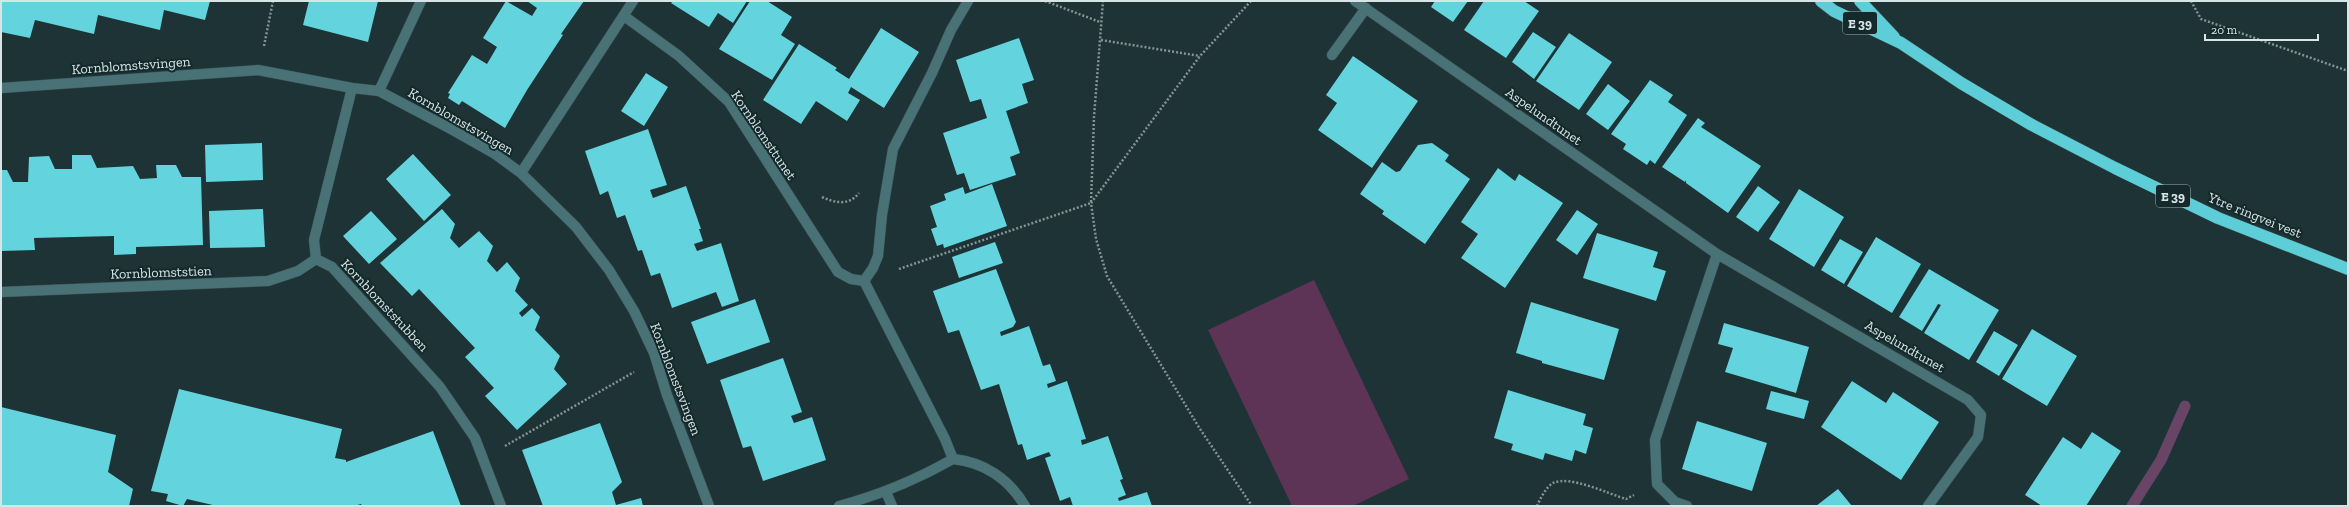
<svg xmlns="http://www.w3.org/2000/svg" width="2349" height="507" viewBox="0 0 2349 507" font-family="'Zilla Slab',serif">
  <style>
    .green { fill: #5d3455 }
    .lines { fill: none; stroke-linecap: round; stroke-linejoin: round }
    .stream { stroke: #684567; stroke-width: 11 }
    .building { fill: #63d4de }
    .minor-casing { stroke: #3b4f51; stroke-width: 11 }
    .highway-casing { stroke: #3b4f51; stroke-width: 13 }
    .path { stroke: #839496; stroke-width: 2.5; stroke-dasharray: 2 2; stroke-linecap: butt }
    .minor { stroke: #497276; stroke-width: 10 }
    .highway { stroke: #5dced8; stroke-width: 12 }
    .labels { text-anchor: middle; stroke-width: 4; stroke-linejoin: round; paint-order: stroke }
    .shield { fill: #13292b; stroke: #9dadae; stroke-width: 1 }
    .shield-label { font-size: 13px; font-weight: bold; fill: #d8e5e6 }
    .street-label { font-size: 14px; fill: #d8e5e6; stroke: #13292b }
  </style>
  <rect width="100%" height="100%" fill="#1d3335"/>
  <path class="green" d="M1314,280L1409,479L1353,506H1292L1208,330Z"/>
  <g class="lines">
    <path class="stream" d="M2132,506L2161,460L2185,406"/>
  </g>
  <path class="building" d="M1,1H210L205,20L164,10L160,30L98,15L94,34L35,20L30,38L1,32Z
    M309,1H378L368,42L303,25Z
    M506,1L532,16L537,8L527,1H584L561,34L563,35L527,90L505,128L462,101L459,105L448,98L450,94L448,93L472,55L487,64L497,47L483,38Z
    M673,1H747L733,23L718,13L709,27L671,3Z
    M750,1H767L792,17L781,35L795,44L772,80L719,49Z
    M1435,1H1468L1453,22L1431,7Z
    M1484,1H1524L1539,11L1506,58L1464,30Z
    M881,28L919,52L884,108L851,87L848,93L860,100L847,121L816,101L801,124L763,100L799,44L837,68L835,70L849,79Z
    M1533,32L1556,47L1534,79L1512,62Z
    M1569,33L1612,62L1579,110L1536,81Z
    M1019,38L1034,80L1022,84L1028,103L1006,111L1020,153L1010,157L1016,175L970,190L964,173L957,175L943,133L987,118L981,99L970,102L956,60Z
    M1353,56L1418,101L1372,168L1318,130L1337,103L1326,95Z
    M646,73L668,87L644,126L621,111Z
    M1650,80L1673,95L1668,102L1687,115L1655,164L1650,160L1647,165L1623,149L1626,144L1611,134Z
    M1608,84L1630,101L1608,130L1586,114Z
    M1698,118L1705,123L1701,127L1761,166L1728,213L1686,183V180L1685,182L1662,167Z
    M648,129L667,185L650,190L653,198L686,186L701,229H699L703,241L694,244L697,251L721,243L739,301L722,307L716,292L672,308L660,273L651,276L642,250L638,251L625,215L617,218L608,191L600,195L585,151Z
    M262,143L263,180L206,182L205,145Z
    M1432,143L1449,155L1445,161L1470,179L1425,244L1382,214L1384,211L1360,194L1382,162L1396,172L1400,171L1418,145Z
    M413,154L451,195L424,221L386,179Z
    M72,155H91L97,168L133,166L140,179L157,178L156,165H176L182,177H201L203,245L136,247V254L114,255V236L34,238L35,250L1,251V170H7L13,182H28L29,157L49,156L55,169H72Z
    M1498,168L1515,181L1519,174L1563,203L1505,288L1461,258L1478,234L1461,222Z
    M992,184L1007,226L944,248L943,244L937,246L931,229L937,227L930,206L946,200L944,194L963,187L965,194Z
    M1758,186L1780,202L1758,232L1736,217Z
    M1799,189L1844,217L1814,267L1769,239Z
    M263,209L265,247L210,248L209,211Z
    M442,209L455,224L450,238L459,248L479,231L493,246L487,261L497,272L507,262L520,278L515,291L528,305L519,313L522,317L532,308L540,317L535,330L560,356L554,369L567,384L517,430L485,396L494,388L465,357L475,348L419,289L412,296L380,263Z
    M1577,210L1598,224L1577,255L1556,240Z
    M371,211L397,239L369,264L343,236Z
    M1597,233L1658,252L1653,267L1666,271L1656,301L1583,278Z
    M1876,237L1921,264L1892,313L1847,286Z
    M1840,239L1863,252L1844,284L1821,270Z
    M995,242L1003,263L959,278L952,257Z
    M996,269L1016,322L1013,327L1000,332L1001,336L1029,326L1043,366L1050,364L1056,381L1047,384L1048,388L1067,381L1086,439L1081,440L1082,445L1108,436L1123,479L1120,480L1126,495L1118,498L1119,501L1147,492L1152,506H1073L1070,497L1060,501L1045,458L1051,456L1049,452L1027,460L1022,444L1018,445L999,384L981,390L959,330L948,333L933,291Z
    M1929,269L1999,310L1969,360L1924,333L1941,305L1938,304L1922,331L1899,317Z
    M755,299L770,342L707,364L691,322Z
    M1531,302L1619,329L1604,380L1542,363V361L1516,353Z
    M1724,323L1809,347L1796,393L1725,372L1733,348L1718,344Z
    M2032,329L2077,356L2047,406L2002,379Z
    M1994,331L2018,345L1999,376L1976,362Z
    M783,358L802,412L791,416L794,423L812,417L826,460L763,481L751,446L743,448L720,380Z
    M1852,381L1886,403L1893,392L1939,422L1901,480L1821,427Z
    M179,389L342,429L335,458L346,460V462L433,431L461,506H362L361,504L354,506H217L187,499L183,506L166,501L168,494L151,491Z
    M1508,390L1586,414L1583,425L1593,428L1586,454L1575,450L1572,461L1545,453L1543,460L1511,450L1513,444L1494,438Z
    M1771,391L1809,401L1804,419L1766,409Z
    M1,407L116,435L108,472L133,489L129,506H1Z
    M1697,421L1767,443L1752,491L1682,469Z
    M600,423L622,482L612,492L616,505L641,498L643,506H543L522,450Z
    M2092,432L2121,451L2086,506H2042L2025,495L2063,437L2081,449Z
    M1838,489L1852,506H1816Z"/>
  <g class="lines">
    <g class="minor-casing">
      <path id="minor" d="M1355,1L1717,254L1968,400L1981,415L1978,437L1928,506
        M624,16L679,56L729,102L838,272L851,279L864,281L945,439L953,459C916,480 880,495 839,506
        M1332,55L1366,8
        M1,88L258,70L352,88L379,91L449,128L495,154L521,173L576,227L609,270L634,311L654,353L667,395L709,506
        M352,88L314,240L316,259L332,267L440,387L475,438L501,506
        M379,91L421,1
        M521,173L633,1
        M864,281L873,268L878,256L882,215L893,149L932,73L951,30L968,1
        M1,292L268,281L298,271L316,259
        M953,459C984,462 1009,479 1025,506
        M886,492L892,506
        M1687,506L1675,502L1657,484L1655,440L1717,254"/>
    </g>
    <g class="highway-casing">
      <path id="highway" d="M1821,1L1834,11L1901,43L1961,83L2032,125L2115,168L2218,218L2348,269
        M1860,1L1894,37"/>
    </g>
    <path class="path" d="M1045,1L1100,22
      M1251,1L1200,56L1091,203L1096,239L1107,276L1200,429L1252,506
      M2191,1L2201,19L2348,71
      M1101,40L1200,56
      M264,46L273,1
      M822,197C835,203 849,206 859,193
      M899,269L1091,203L1094,117L1103,1
      M505,446L634,372
      M1537,506C1540,499 1546,487 1553,483C1570,475 1609,494 1626,499L1634,495"/>
    <use href="#minor" class="minor"/>
    <use href="#highway" class="highway"/>
  </g>
  <g class="labels">
    <g class="shield">
      <rect x="1843" y="12" width="34" height="22" rx="3"/>
      <rect x="2156" y="185" width="34" height="22" rx="3"/>
    </g>
    <g class="shield-label">
      <text x="1860" y="28">E 39</text>
      <text x="2173" y="201">E 39</text>
    </g>
    <g class="street-label">
      <text transform="translate(131 65) rotate(-4)" y="5">Kornblomstsvingen</text>
      <text transform="translate(1544 116) rotate(35)" y="5">Aspelundtunet</text>
      <text transform="translate(461 121) rotate(30)" y="5">Kornblomstsvingen</text>
      <text transform="translate(764 135) rotate(56)" y="5">Kornblomsttunet</text>
      <text transform="translate(2255 215) rotate(22)" y="5">Ytre ringvei vest</text>
      <text transform="translate(161 272) rotate(-2)" y="5">Kornblomststien</text>
      <text transform="translate(385 305) rotate(47)" y="5">Kornblomststubben</text>
      <text transform="translate(1905 346) rotate(30)" y="5">Aspelundtunet</text>
      <text transform="translate(676 379) rotate(69)" y="5">Kornblomstsvingen</text>
    </g>
  </g>
  <rect width="2349" height="507" fill="none" stroke="#d8e5e6" stroke-width="4"/>
  <path d="M2205 34v6h113v-6" fill="none" stroke="#d8e5e6" stroke-width="2"/>
  <text x="2211" y="34" font-size="12" fill="#d8e5e6" stroke="#13292b" stroke-width="3" paint-order="stroke">20 m</text>
</svg>
